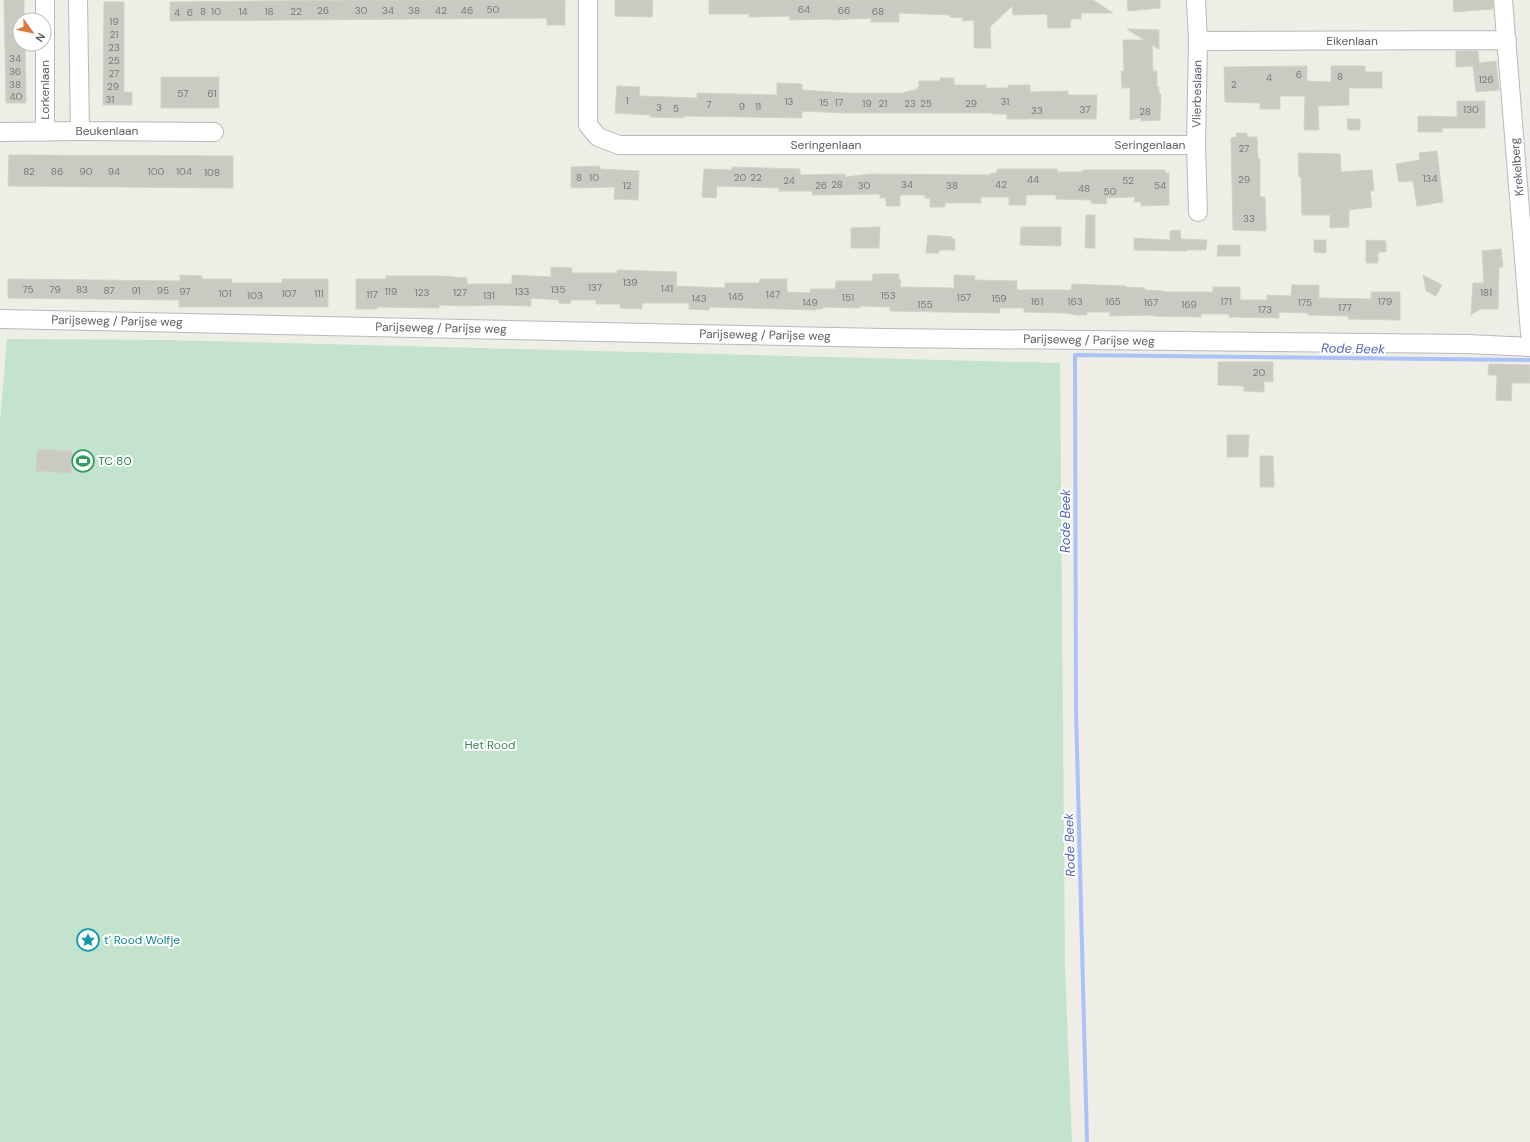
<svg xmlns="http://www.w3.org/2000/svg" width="1530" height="1142" viewBox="0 0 1530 1142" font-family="'DM Sans',sans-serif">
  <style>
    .green { fill: #c4e3cd }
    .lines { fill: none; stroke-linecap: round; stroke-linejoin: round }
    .stream { stroke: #acc1f8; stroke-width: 4 }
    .building { fill: #cac9c2; stroke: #d2d2c4 }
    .minor-casing { stroke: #b8b8be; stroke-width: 20 }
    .minor { stroke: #fff; stroke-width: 18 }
    .labels { text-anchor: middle; stroke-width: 4; stroke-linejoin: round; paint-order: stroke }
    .number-label { font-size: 10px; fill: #78797c }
    .street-label { font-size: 12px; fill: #5d5e65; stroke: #fff }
    .leisure-label { font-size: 12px; fill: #27864d; stroke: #fff; text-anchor: start }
    .park-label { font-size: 12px; fill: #3d8355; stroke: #fff }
    .culture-label { font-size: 12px; fill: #0d838f; stroke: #fff; text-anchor: start }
    .water-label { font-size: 13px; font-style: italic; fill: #5166b9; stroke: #fff }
  </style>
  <rect width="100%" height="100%" fill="#eeeee6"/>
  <path class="green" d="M7,339L168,340L1060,363L1065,967L1072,1142H0V422Z"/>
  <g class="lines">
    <path class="stream" d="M1087,1142L1076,710L1075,355L1530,360"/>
  </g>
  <path class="building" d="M4,0H24V20H20V44H25L26,103H6Z
    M355,0H565V25H547V18L170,21V2Z
    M615,0H653L652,17L615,16Z
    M709,0H1093L1113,13H1081V19H1071L1070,28H1048L1047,14L1013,15L1012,6L990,27L991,48H974V20L963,21V18L950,17V15L899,13V22H871V18L831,20V19L790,20V16L749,17V14H709Z
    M1127,0H1160V8L1128,11Z
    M1453,0H1493V9L1454,12Z
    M104,2H124V92H132V105H103Z
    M1127,29L1159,30V49L1152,45L1153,71H1157V87H1159V94H1161L1160,120L1141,121V118L1130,120V88H1122L1121,71H1124L1123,40H1144Z
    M1456,51H1478L1479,63L1496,61L1499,90L1476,92L1473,66L1456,67Z
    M1307,66V81L1331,82V66H1365V72H1382V88H1349V105L1318,106L1319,130H1304L1305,96H1280V109H1260V103L1225,102L1224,67Z
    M161,77H219V108H161Z
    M940,78H954V85H986V88H1008V85H1030V92L1068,91V95H1097L1096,119H1007V114H992V113H847L802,111V118L684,116V118L650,117V115L615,113L617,86L640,87L639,96L697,98V93L777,95V83L802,84V90L847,93H903L918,89V87H919V81H940Z
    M1457,101H1485V128H1442V132H1418V116L1457,117Z
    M1347,119H1360V130H1348Z
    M1236,133H1247V137H1257L1258,159H1260V197H1265L1266,231L1233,230L1231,138L1236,137Z
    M1437,151L1443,202L1417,206L1413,181L1399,182L1396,164L1420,160L1419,153Z
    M1298,153L1340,154L1341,172L1372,170L1374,191H1370L1372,207L1349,210V227L1330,228V215H1302L1301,177H1299Z
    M9,155L233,156V188L8,186Z
    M600,166V169L639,171L638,200L614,199L615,187L571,188V167Z
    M732,167L800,169V175L845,174V177L871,174L991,175V173H997V169H1057V172H1083V170H1165V173H1169V205L1141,206V202H1134L1135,197L1106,198L1107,204L1091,203V200L1056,199V195H1026V205H1009V197H981V203H945V207H930V198H925V195H900V206H886V198H880V194L812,195V191H779V188L749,187L717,186L716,198L702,197L704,169L732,170Z
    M1086,215H1095V248H1085Z
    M880,227L879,248H851V228Z
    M1021,227H1061V246L1020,245Z
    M1180,230L1181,239L1207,240L1206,250H1186V251L1134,250V238L1170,240V231Z
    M928,235L952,237V239H955V250H939V253H926Z
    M1314,240H1326V253L1314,252Z
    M1366,240L1386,241V252H1378V263H1366Z
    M1218,245H1240V256H1217Z
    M1501,249L1503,267H1499L1498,309H1480L1471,315L1473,283H1484L1482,251Z
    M551,267L572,268V273H617V270L677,272L676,286L725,288V283H759L760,279H787V292L810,293V289H835L836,281H872L873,274H899V280H901L900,287L954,288V275L975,276L974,280L1017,281V290H1071L1072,284L1126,286V287L1144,288L1146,290L1164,291V292H1213V287H1240V300H1267V295L1291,296L1292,285H1319V298L1371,299V292H1400V320L1348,319V316L1308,315V313L1279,312V318L1229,317V314H1201V317L1153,316V315L1110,316V312H1087V315H1077L1065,313L1024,312V308H1000L999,313L890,311V307L860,306V308L823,307V309H816V310L709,307V310L689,309V303H642V309L620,308V304H596V300H571L570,304L559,303V300L531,298V306L496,305L466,306L439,305V308L377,307V309H356V279H386V276H440L467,278V284H512V275L551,277Z
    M180,275L202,276V279H232V283H282V279H328V307H179V300L8,298V279L180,281Z
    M1423,275L1442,285L1436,296L1426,291Z
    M1218,362H1273V382L1264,381V392L1244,391V386L1218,385Z
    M1489,364L1530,365V383H1512L1511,401L1496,400L1497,375H1488Z
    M1227,435H1249L1248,457H1227Z
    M37,449L72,451L71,473L36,471Z
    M1260,456H1273L1274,487H1260Z"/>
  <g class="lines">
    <g class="minor-casing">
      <path id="minor" d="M45,0V132
        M78,0L80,131
        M588,0V125L598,137L619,145H1196
        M1196,0L1198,41L1196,145L1198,212
        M1503,0L1530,333
        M1198,41L1507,40
        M0,132L80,131L214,132
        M0,319L884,338L1468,344L1530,347"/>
    </g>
    <use href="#minor" class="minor"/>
  </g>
  <defs>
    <g id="stadium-ring" transform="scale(1.15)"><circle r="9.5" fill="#fff" stroke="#2e9e5b" stroke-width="1.5"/><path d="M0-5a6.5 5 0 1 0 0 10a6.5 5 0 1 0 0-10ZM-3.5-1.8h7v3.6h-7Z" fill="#2e9e5b"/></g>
    <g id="sight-ring" transform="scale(1.15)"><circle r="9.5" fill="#fff" stroke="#0f9aa8" stroke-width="1.5"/><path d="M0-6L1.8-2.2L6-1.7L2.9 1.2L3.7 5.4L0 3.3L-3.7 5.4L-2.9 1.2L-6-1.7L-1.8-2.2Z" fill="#0f9aa8"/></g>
  </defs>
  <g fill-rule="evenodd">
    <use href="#stadium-ring" x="83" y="461"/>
    <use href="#sight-ring" x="88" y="940"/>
  </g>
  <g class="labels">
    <g class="number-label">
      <text x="493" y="13">50</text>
      <text x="804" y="13">64</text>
      <text x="323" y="14">26</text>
      <text x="361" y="14">30</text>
      <text x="388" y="14">34</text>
      <text x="414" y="14">38</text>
      <text x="441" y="14">42</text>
      <text x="467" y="14">46</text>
      <text x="844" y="14">66</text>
      <text x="203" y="15">8</text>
      <text x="216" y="15">10</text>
      <text x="243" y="15">14</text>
      <text x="269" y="15">18</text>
      <text x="296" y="15">22</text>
      <text x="878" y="15">68</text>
      <text x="177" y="16">4</text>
      <text x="190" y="16">6</text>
      <text x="114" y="25">19</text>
      <text x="114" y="38">21</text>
      <text x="114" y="51">23</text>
      <text x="15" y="62">34</text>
      <text x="114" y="64">25</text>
      <text x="15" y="75">36</text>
      <text x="114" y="77">27</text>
      <text x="1299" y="78">6</text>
      <text x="1340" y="80">8</text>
      <text x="1269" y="81">4</text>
      <text x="1486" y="83">126</text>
      <text x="15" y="88">38</text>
      <text x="1234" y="88">2</text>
      <text x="113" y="90">29</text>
      <text x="183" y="97">57</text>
      <text x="212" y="97">61</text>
      <text x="16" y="100">40</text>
      <text x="110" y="103">31</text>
      <text x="627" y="104">1</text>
      <text x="789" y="105">13</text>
      <text x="1005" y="105">31</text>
      <text x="824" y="106">15</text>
      <text x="839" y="106">17</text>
      <text x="867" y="107">19</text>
      <text x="883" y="107">21</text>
      <text x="910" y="107">23</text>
      <text x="926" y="107">25</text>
      <text x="971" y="107">29</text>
      <text x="709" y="108">7</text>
      <text x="742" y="110">9</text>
      <text x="758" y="110">11</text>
      <text x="659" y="111">3</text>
      <text x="676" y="112">5</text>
      <text x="1085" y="113">37</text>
      <text x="1471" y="113">130</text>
      <text x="1037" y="114">33</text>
      <text x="1145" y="115">28</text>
      <text x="1244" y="152">27</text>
      <text x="29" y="175">82</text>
      <text x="57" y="175">86</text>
      <text x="86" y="175">90</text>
      <text x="114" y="175">94</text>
      <text x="156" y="175">100</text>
      <text x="184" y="175">104</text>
      <text x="212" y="176">108</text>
      <text x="579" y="181">8</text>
      <text x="594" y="181">10</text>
      <text x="740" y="181">20</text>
      <text x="756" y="181">22</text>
      <text x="1430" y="182">134</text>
      <text x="1033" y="183">44</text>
      <text x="1244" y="183">29</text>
      <text x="789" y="184">24</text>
      <text x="1128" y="184">52</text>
      <text x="837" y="188">28</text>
      <text x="907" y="188">34</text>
      <text x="1001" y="188">42</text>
      <text x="627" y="189">12</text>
      <text x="821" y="189">26</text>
      <text x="864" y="189">30</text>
      <text x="952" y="189">38</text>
      <text x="1160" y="189">54</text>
      <text x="1084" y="192">48</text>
      <text x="1110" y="195">50</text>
      <text x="1249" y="222">33</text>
      <text x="630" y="286">139</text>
      <text x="595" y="291">137</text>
      <text x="667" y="292">141</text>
      <text x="28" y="293">75</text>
      <text x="55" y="293">79</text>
      <text x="82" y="293">83</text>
      <text x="558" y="293">135</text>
      <text x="109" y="294">87</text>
      <text x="136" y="294">91</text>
      <text x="163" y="294">95</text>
      <text x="185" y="295">97</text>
      <text x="391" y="295">119</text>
      <text x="522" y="295">133</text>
      <text x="422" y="296">123</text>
      <text x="460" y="296">127</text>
      <text x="1486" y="296">181</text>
      <text x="225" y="297">101</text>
      <text x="289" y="297">107</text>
      <text x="319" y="297">111</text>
      <text x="372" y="298">117</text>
      <text x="773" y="298">147</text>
      <text x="255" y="299">103</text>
      <text x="489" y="299">131</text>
      <text x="888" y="299">153</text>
      <text x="736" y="300">145</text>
      <text x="848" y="301">151</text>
      <text x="964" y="301">157</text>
      <text x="699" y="302">143</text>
      <text x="999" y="302">159</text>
      <text x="1037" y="305">161</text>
      <text x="1075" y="305">163</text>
      <text x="1113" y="305">165</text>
      <text x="1226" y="305">171</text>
      <text x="1385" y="305">179</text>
      <text x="810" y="306">149</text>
      <text x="1151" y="306">167</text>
      <text x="1305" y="306">175</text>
      <text x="925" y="308">155</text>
      <text x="1189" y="308">169</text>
      <text x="1345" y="311">177</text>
      <text x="1265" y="313">173</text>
      <text x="1259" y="376">20</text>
    </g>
    <g class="street-label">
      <text x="1352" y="45">Eikenlaan</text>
      <text transform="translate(45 90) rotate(-90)" y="4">Lorkenlaan</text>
      <text transform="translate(1197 94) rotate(-89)" y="4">Vlierbeslaan</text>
      <text x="107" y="135">Beukenlaan</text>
      <text x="826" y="149">Seringenlaan</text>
      <text x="1150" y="149">Seringenlaan</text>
      <text transform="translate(1517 167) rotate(-95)" y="4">Krekelberg</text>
      <text transform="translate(117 321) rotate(1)" y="4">Parijseweg / Parijse weg</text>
      <text transform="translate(441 328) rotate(1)" y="4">Parijseweg / Parijse weg</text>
      <text transform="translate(765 335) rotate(1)" y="4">Parijseweg / Parijse weg</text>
      <text transform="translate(1089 340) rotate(1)" y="4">Parijseweg / Parijse weg</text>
    </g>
    <g class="leisure-label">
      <text x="98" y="465">TC 80</text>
    </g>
    <g class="park-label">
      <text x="490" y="749">Het Rood</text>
    </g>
    <g class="culture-label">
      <text x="104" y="944">t' Rood Wolfje</text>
    </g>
    <g class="water-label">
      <text transform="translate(1353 348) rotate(1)" y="5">Rode Beek</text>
      <text transform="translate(1065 521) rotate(-90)" y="5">Rode Beek</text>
      <text transform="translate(1069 845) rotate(-92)" y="5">Rode Beek</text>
    </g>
  </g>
  <g transform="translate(32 32) rotate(123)"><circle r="19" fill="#ffffff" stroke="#bebfc1"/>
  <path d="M0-3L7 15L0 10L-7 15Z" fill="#da7840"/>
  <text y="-6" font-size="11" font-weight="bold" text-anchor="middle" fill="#5d5e65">N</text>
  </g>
</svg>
